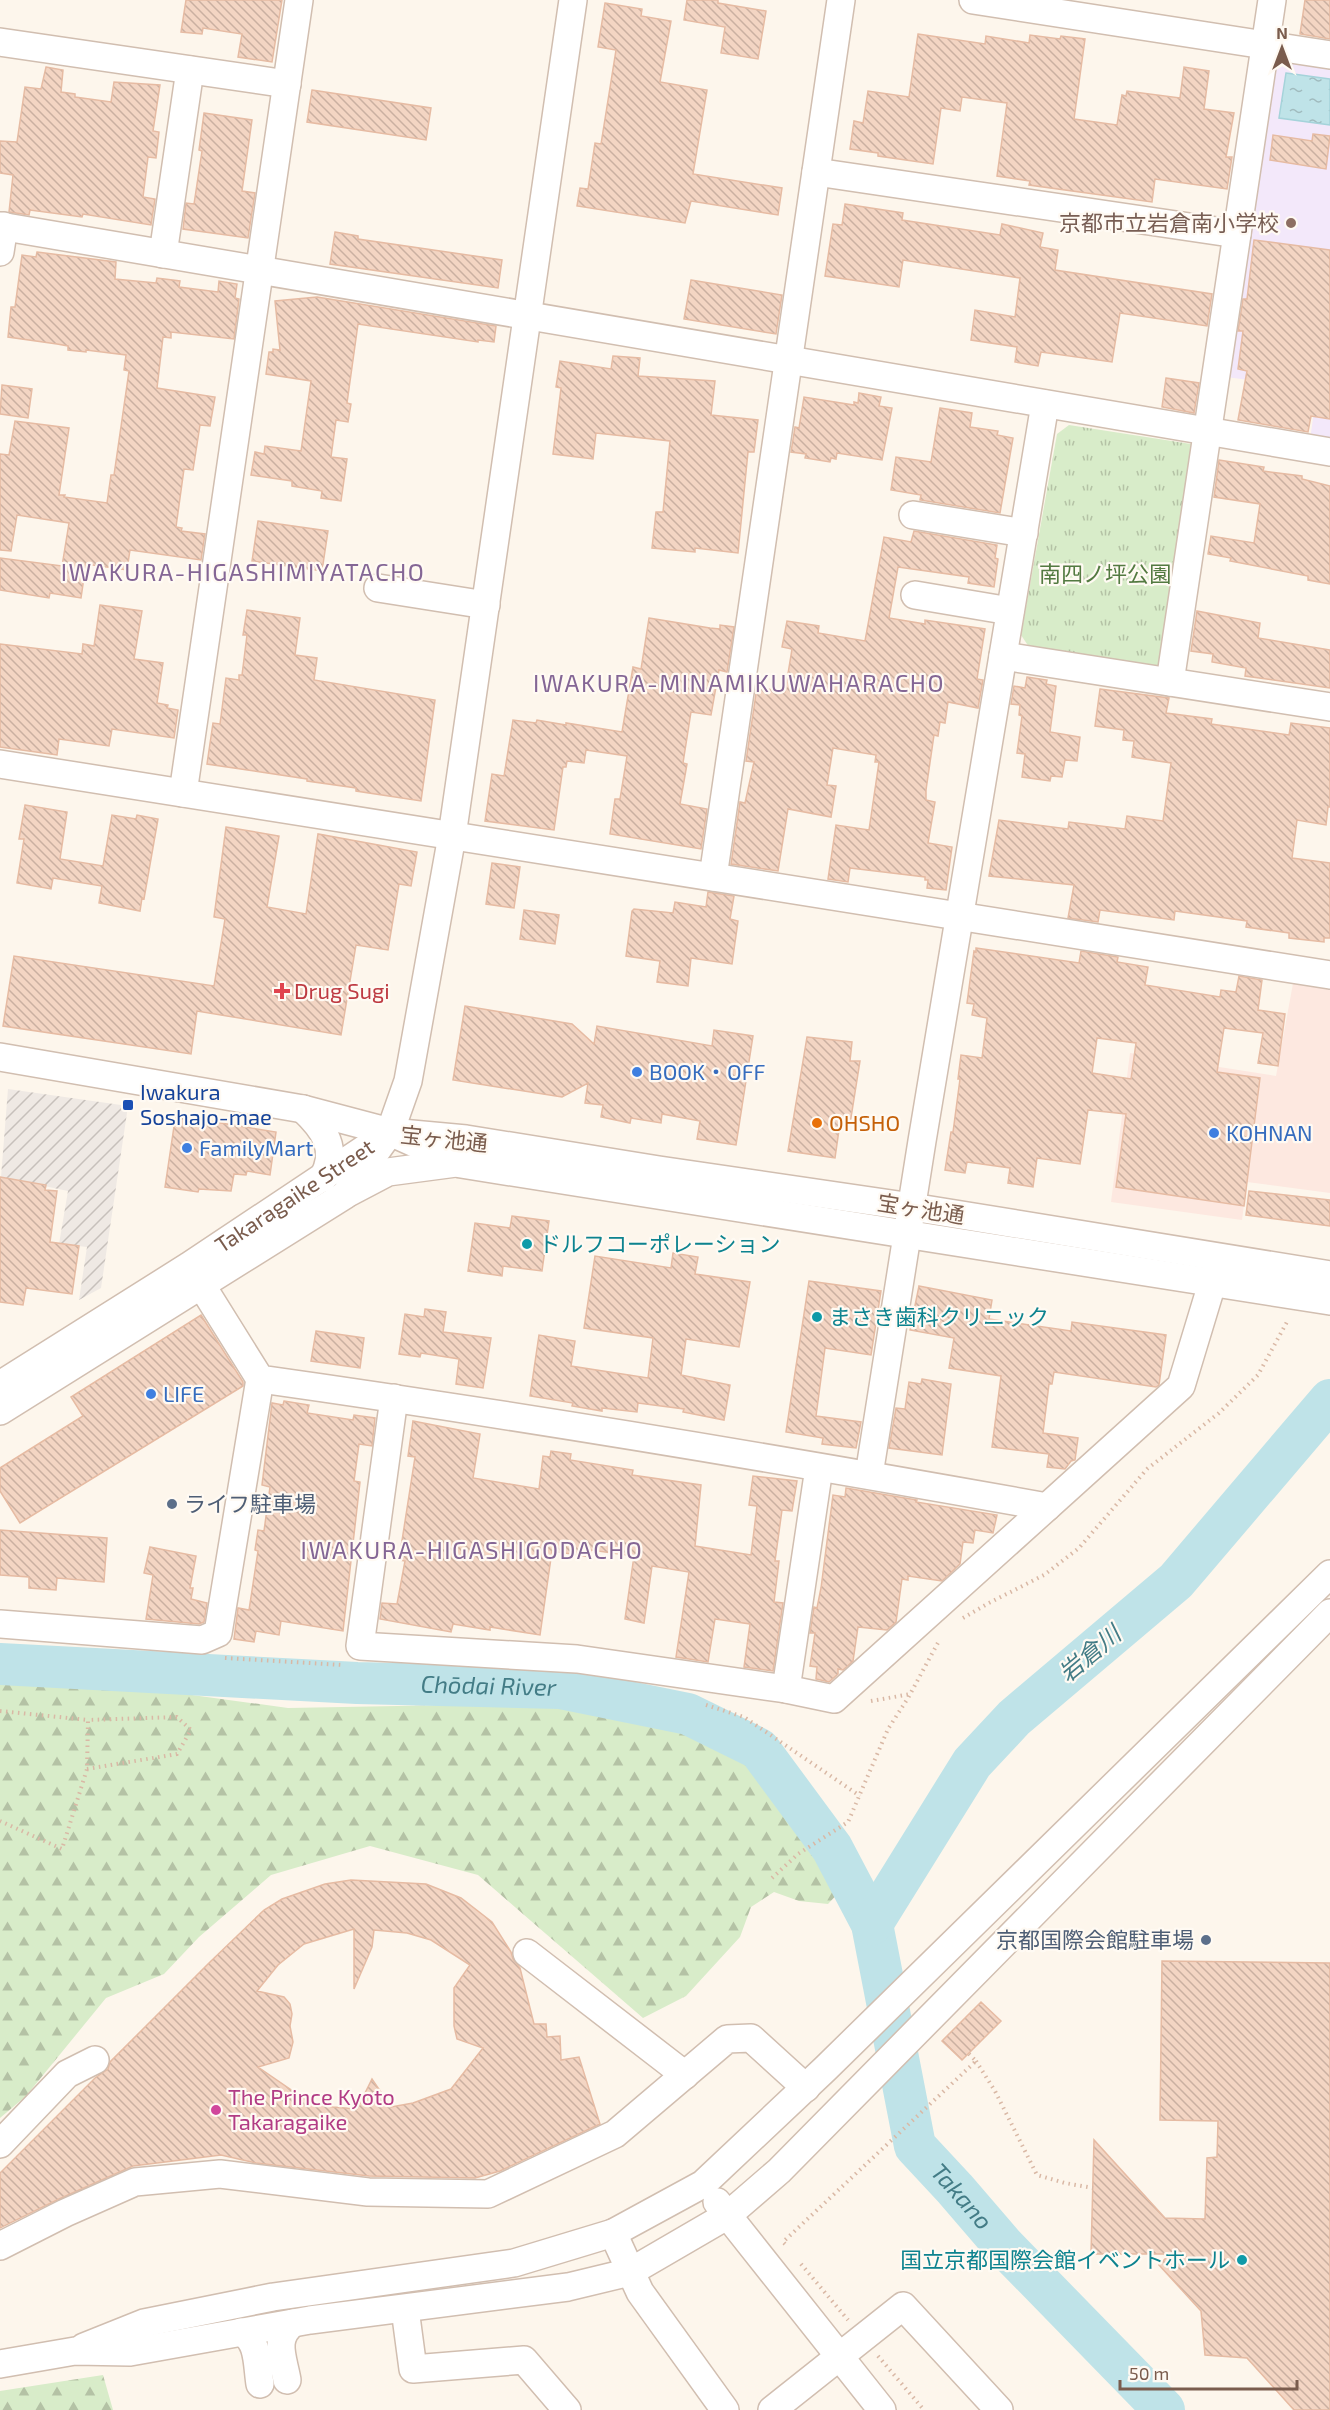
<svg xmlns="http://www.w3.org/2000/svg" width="1330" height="2410" viewBox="0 0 1330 2410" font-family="'Exo 2','Noto Sans JP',sans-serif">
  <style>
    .commercial { fill: #fde8e0 }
    .industrial { fill: url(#industrial-furrows) }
    .education { fill: #f3e8fa }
    .grass { fill: url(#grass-tufts) }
    .forest { fill: url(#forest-firs) }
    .water { fill: url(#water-ripples); stroke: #a5d3da; stroke-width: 1.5 }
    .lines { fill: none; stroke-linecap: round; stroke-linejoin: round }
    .river { stroke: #bfe3e8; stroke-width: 42 }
    .building { fill: url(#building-back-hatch); stroke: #e6bba3; stroke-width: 1.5; fill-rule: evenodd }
    .minor-casing { stroke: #d1beb0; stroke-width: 30 }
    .path { stroke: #d9b8a5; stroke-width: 4; stroke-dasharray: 1.5 4.5; stroke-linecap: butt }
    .minor { stroke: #fff; stroke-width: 27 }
    .education-dot { fill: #8d6e63; stroke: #fffaf3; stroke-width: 2 }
    .health-dot { fill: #e0444e; stroke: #fffaf3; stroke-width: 2 }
    .shop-dot { fill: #3f7fe0; stroke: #fffaf3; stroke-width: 2 }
    .transit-dot { fill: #1a4fb4; stroke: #fffaf3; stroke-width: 2 }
    .food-dot { fill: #e8710a; stroke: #fffaf3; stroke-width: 2 }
    .culture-dot { fill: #0f9aa8; stroke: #fffaf3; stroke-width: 2 }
    .service-dot { fill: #5c6f8a; stroke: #fffaf3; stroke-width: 2 }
    .hotel-dot { fill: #d1479c; stroke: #fffaf3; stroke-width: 2 }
    .labels { text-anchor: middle; stroke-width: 4.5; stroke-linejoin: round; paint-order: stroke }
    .education-label { font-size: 22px; fill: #785e54; stroke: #fffaf3; text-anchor: end }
    .park-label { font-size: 22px; fill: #537a41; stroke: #fffaf3 }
    .health-label { font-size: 22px; fill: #be3a42; stroke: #fffaf3; text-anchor: start }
    .shop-label { font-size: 22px; fill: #366cbe; stroke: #fffaf3; text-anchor: start }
    .transit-label { font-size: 22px; fill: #164399; stroke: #fffaf3; text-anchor: start }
    .food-label { font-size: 22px; fill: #c56008; stroke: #fffaf3; text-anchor: start }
    .street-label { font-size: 22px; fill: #7a5c4d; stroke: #fffaf3 }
    .culture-label { font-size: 22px; fill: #0d838f; stroke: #fffaf3; text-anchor: start }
    .service-label { font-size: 22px; fill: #4e5e75; stroke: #fffaf3; text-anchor: start }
    .hotel-label { font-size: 22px; fill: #b23c85; stroke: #fffaf3; text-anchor: start }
    .neighbourhood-label { font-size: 24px; letter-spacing: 1.5px; fill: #846695; stroke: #fffaf3 }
    .water-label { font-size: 24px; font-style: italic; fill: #437c86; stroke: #fffaf3 }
  </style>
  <defs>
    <pattern id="industrial-furrows" width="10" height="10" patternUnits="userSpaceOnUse" patternTransform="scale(1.5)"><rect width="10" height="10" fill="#efe9e4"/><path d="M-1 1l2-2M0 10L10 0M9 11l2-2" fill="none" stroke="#c7c0bb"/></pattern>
    <pattern id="grass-tufts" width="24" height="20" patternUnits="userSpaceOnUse" patternTransform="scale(1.5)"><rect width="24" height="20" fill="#d8ecc9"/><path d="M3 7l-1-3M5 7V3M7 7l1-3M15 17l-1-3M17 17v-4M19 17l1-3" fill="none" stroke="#b4c2a5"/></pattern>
    <pattern id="forest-firs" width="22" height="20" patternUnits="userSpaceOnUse" patternTransform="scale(1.5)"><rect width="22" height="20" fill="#d8ecc9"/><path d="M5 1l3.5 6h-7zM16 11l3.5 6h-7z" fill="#b4c2a5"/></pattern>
    <pattern id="water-ripples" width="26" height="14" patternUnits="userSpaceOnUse" patternTransform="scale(1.5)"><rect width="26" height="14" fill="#bfe3e8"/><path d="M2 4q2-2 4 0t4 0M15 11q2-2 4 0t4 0" fill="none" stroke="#a0bbbe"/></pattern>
    <pattern id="building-back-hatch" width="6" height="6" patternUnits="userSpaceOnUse" patternTransform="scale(1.5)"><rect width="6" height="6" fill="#f3d5c3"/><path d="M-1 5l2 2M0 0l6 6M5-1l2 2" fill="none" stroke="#cab0a1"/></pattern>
  </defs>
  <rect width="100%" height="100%" fill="#fdf6ec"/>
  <path class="commercial" d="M1294,978L1330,984V1193L1247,1182L1242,1220L1111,1202L1130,1053L1276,1076Z"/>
  <path class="industrial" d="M8,1089L128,1106L101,1288L79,1300L87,1247L59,1244L68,1191L1,1177Z"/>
  <path class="education" d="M1290,62L1330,68V444L1310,440L1317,389L1226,377L1276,70Z"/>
  <path class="grass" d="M1069,425L1191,444L1197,456L1165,663L1157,670L1029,647L1021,635L1057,434Z"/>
  <path class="forest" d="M0,1675L119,1685L288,1708L452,1705L562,1699L613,1705L666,1716L730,1745L777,1797L832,1871L842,1889L828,1904L799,1901L774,1892L751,1907L740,1937L686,1996L643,2018L478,1875L370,1846L271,1875L199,1937L164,1974L106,1998L26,2096L0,2118Z
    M103,2375L113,2410H0V2391Z"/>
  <path class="water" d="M1286,73L1330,79V125L1279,118Z"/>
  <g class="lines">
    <g class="river">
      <path id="s1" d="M0,1664L357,1683L560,1688L688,1714L759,1749L832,1848L872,1924L915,2146L955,2189L1004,2246L1164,2410"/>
      <path d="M872,1924L972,1763L1014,1718L1176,1581L1330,1400"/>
    </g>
  </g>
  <path class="building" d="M186,0H282L272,62L238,57L242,34L203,28L202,34L181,32Z
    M687,0H718V3L766,11L758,59L721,53L725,27L684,20Z
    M1305,0H1330V39L1300,34Z
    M605,3L642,9L641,16L671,21L660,82L707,90L693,174L782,188L778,215L691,201L685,223L577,206L580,188L588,189L595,143L601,144L616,50L598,47Z
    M918,34L985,44L986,36L1029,43L1030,35L1060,39L1061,36L1085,39L1074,119L1117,125L1122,95L1126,96L1127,91L1180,98L1184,67L1209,71L1204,109L1234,113L1226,157H1232L1227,189L1155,179L1152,202L1029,185L1030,181L997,176L1007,103L962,97L960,111L941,108L933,164L878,156V153L850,149L854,121L863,123L868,91L909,97Z
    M46,67L63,70L61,92L75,94V97L111,102L114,82L160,85L153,131L159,132L156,158L148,157L143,197L155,199L151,225L83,214L82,217L30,210L29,215L9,212L13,175L0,173V141L17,142L25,87L41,89Z
    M312,90L431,108L426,140L307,122Z
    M204,113L252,120L242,191L255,193L248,238L183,229L186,203L194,204L202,151L199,150Z
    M1313,134L1330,136L1326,169L1270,160L1273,135L1312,141Z
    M845,204L903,213L902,220L1000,235L1002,224L1043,233L1040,247L1058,250L1055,270L1212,294L1207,326L1120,313L1112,362L1041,352L1038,366L1015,362L1017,347L971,340L975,310L1015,317L1020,278L903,260L899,287L825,276L833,224L842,225Z
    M335,232L358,236V239L502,260L498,288L330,264Z
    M1254,240L1330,250V419L1311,416L1308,432L1238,420L1247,371L1238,369L1243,331H1238L1243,299H1247Z
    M37,252L116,262L115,279L156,283L157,278L180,281L179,287L218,292L219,281L237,284L235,298L239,299L234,339L171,332V338L163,337L157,388L215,397L210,426L200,425L193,470L184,469L176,527L182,528L181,531L205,534L201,560L130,550L127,570L86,564L81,598L50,593L49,598L0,590V558L62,566L69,523L17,515L11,551L0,550V454L9,455L15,421L69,428L59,495H65L64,497L107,503L111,475H114L129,371L124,370L126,355L86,350V352L68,350V346L57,344L8,337L11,307H15L22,255L36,257Z
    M691,280L782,295L776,334L684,319Z
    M317,297L496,326L494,342L478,340V342L358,324L347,403L351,404L348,422L336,420L331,457L347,459L341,501L321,498L322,491L292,486V481L251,475L255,452L264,454L265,446L301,451L311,381L266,374L269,352H273V349L280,350L275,301Z
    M613,356L640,358L638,376L715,381L711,415L758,420L754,452H748L738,553L695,548V552L652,548L656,512H663L670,441L596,433L593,459L553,454L561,388L556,387L560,361L611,369Z
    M1166,378L1199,383L1194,413L1162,407Z
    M2,385L32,389L28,418L0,414Z
    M859,393L881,397L879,406L892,408L882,460L837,453L836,459L831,458L830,462L805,458L806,454L791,452L795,427L799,428L804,397L854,405V402L858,403Z
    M940,408L972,413L970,427L998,431L997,435L1013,438L1000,513L920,500L921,495L891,490L896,457L931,462Z
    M1219,460L1264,467L1263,471L1302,476V479L1330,486V584L1308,580V576L1230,561L1231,558L1208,554L1211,536L1254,543L1260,504L1214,497Z
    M258,521L328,531L322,571L252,561Z
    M914,531L997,545L995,558L998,559L994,587L968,583L969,577L898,567L889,618L925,624V620L985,629L977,679L983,680L978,708L948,702L945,723L940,722L938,736L934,735L926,790V800L935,802L928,843L952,847L946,890L927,888L928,880H925V877L850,868L848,882L828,879L836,825L869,830L879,762H875L876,755L833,748L827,785L836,786L831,817L788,809L778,871L731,864L740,802L745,803L754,762L746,761L757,687L785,692L792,649L782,647L787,621L819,626L818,633L865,641L884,537L911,542Z
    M100,605L142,611L134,659L163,663L157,703L168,705L167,708L178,710L174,738L112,729L109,746L59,739L57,755L0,747V644L82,654L83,644L94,646Z
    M247,610L300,618L295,655L317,658L314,680L435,700L421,801L356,791V788L307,781V779L207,764L213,723L220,724L226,678L239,680V675H242L247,635H243Z
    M1197,611L1260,623L1258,638L1330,650V688L1245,676L1246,668L1212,662L1213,654L1191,651Z
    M649,618L710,628L720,629V625L734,627L727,672L719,670L711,715L691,712L683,763L687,764L680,804L707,809L701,849L610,834L615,799H620L627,756L586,750L584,763L567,761L566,767H563L554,830L485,821L492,774L504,776L513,720L536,723L537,720L566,725V723L622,732L633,667L641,669Z
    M1027,677L1047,680L1046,684L1056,686L1050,732L1080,737L1077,761L1065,760L1062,777L1051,776L1050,781L1022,777L1025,754L1017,753L1022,716L1019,715L1020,705L1011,704L1014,686L1025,688Z
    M1100,689L1169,698L1166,713L1212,719L1211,724L1289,735L1291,723L1330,728V807H1328L1326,825L1297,820L1292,858L1330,863V938H1324V942L1289,938V933L1246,927L1247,921L1175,911L1174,920L1100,910L1098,922L1068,918L1074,885L989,876L999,820L1068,829L1069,822L1125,829L1127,816L1163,821L1171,763L1132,757L1134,741L1123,740L1124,730L1095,726Z
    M25,805L67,812L60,859L103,866L112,815L136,819L137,815L158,819L144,899L142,898L140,911L99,903L102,886L53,878L51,889L17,883L24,839H19Z
    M226,827L279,836L267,907L306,914L318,834L417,852L411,886L399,884L388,950L356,945L341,1035L197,1011L191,1054L3,1026L14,956L214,986L225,919L214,917Z
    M492,863L520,867L514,908L486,904Z
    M708,892L734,896L730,919L738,921L732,964L691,958L688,986L657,982L660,961L626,956L632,911L634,909L673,913L675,902L706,907Z
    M524,910L559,915L555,944L520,939Z
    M976,948L1079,963L1081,951L1118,957L1117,962L1148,967L1145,985L1220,997L1221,990L1236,992L1239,976L1262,980L1258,1010L1285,1014L1278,1066L1258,1063L1263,1033L1224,1028L1217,1072L1260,1078L1244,1206L1116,1187L1126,1114L1088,1110L1080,1164L1037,1158L1033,1187L1008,1183L1010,1168L967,1162L965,1173L945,1170L951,1132H953L960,1079H958L961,1055L982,1058L987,1018L972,1015L974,1004L967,1003L974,951L976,952ZM1097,1038L1136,1043L1131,1079L1092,1073Z
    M465,1006L572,1024L594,1044L597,1026L712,1046L714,1030L753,1036L736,1145L697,1139L700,1121L662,1114L661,1123L631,1118L630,1123L601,1117L603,1105L585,1103L588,1083L562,1097L453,1080Z
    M807,1037L852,1042L850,1061H860L850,1124L840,1123L835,1158L788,1151Z
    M176,1113L209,1117V1121L276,1132L270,1175L247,1171L246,1175L234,1174L231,1191L199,1189L198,1192L165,1187Z
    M0,1177L46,1185L45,1190L57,1191L50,1242L79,1246L72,1294L26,1288L23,1305L0,1302Z
    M1249,1191L1330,1200V1226L1246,1215Z
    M512,1216L549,1221L542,1271L503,1266L502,1276L468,1271L475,1223L510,1228Z
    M673,1253L698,1257L695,1274L750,1282L739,1347L686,1339L681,1375L730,1385L724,1420L683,1412L684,1409L638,1403L637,1412L602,1408V1411L572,1406L573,1403L530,1396L539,1335L575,1341L571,1366L648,1378L653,1338L584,1328L595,1256L671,1268Z
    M809,1281L881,1291L871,1355L825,1348L816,1416L861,1422L856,1448L822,1444L823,1438L786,1432Z
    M919,1286L992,1300L989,1319L1071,1331L1072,1322L1166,1335L1159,1385L1156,1387L1054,1372L1052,1384H1049L1043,1433L1078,1438L1075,1460L1071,1461L1065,1469L1047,1467L1049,1454L992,1447L1001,1376L949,1368L954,1338L910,1330Z
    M425,1309L446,1312L443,1332L491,1338L483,1388L456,1384L459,1359L421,1353L420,1357L399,1354L405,1314L424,1317Z
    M201,1315L243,1382V1386L20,1523L0,1491V1468L83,1416L71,1397Z
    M316,1331L364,1338L360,1368L311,1361Z
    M922,1379L951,1384L942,1455L889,1448L896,1408L905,1409L909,1382L921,1384Z
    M284,1401L309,1405L307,1413L353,1420L354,1415L375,1418L372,1446L359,1444L354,1481L360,1482L343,1631L281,1621L279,1635L256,1631L254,1642L234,1639L238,1608L249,1610L258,1551L255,1550L258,1530L264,1531L270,1487L262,1485L272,1403L283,1405Z
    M413,1421L480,1434L473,1478L539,1489L543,1456L550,1457L551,1451L571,1454L570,1460L633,1470L632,1475L701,1485L695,1546L751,1555L757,1506L749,1505L753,1476L797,1481L792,1511L782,1510L775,1561H779L774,1602L783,1603L773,1671L744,1667L750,1624L715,1619L708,1662L676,1657L689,1572L652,1566L644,1623L625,1619L634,1556L591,1550L590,1557L552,1551L540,1635L490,1627V1630L453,1624L451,1632L380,1619L382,1603L397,1604L405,1561L399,1560L415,1457L408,1456Z
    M846,1488L917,1500L916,1502L997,1515L993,1533L975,1530L973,1543L963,1542L960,1564L942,1581L908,1576V1580L902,1579L896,1622L887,1630L858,1627L853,1661L843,1670L838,1669V1674L829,1682L816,1679L817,1667L810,1666L815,1633H810L814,1607L817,1608L821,1588L833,1495L845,1497Z
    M0,1530L107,1538L104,1582L57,1578L56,1590L29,1588V1577L0,1575Z
    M150,1547L196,1556L190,1588H193L191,1599L207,1603L204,1622L199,1624L146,1619L153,1575L144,1573Z
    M351,1880L426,1884L461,1898L492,1922L511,1952L513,1959L520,1968L534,2024H546L547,2037L560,2036L561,2060L579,2057L600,2124L500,2171L475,2178L369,2176L256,2163L221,2155L133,2166L59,2199L0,2228V2173L95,2078L108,2069L110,2062L210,1962L264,1910L282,1899L325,1884ZM354,1929V1989L372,1947L374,1930L407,1933L431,1940L470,1965L454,1988V2026L457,2039L483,2048L451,2089L413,2103L391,2107L372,2079L357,2109L333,2107L306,2100L258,2067L289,2058L293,2042L290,2026L292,2014L290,2004L284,1997L257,1991L278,1965L304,1944Z
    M1162,1961L1330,1963V2410H1294L1247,2358L1205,2355L1201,2311L1159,2265L1170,2254H1091L1094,2140L1165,2218L1205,2219L1207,2158L1217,2157L1218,2121L1160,2120Z
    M981,2002L1001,2021L962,2060L942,2041Z"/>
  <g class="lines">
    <g class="minor-casing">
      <g id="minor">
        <path d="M973,0L1330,55"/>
        <path d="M0,42L287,84"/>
        <path d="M816,172L1237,234"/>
        <path d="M0,226L1330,452"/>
        <path d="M0,252L4,226"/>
        <path d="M163,254L190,70"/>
        <path d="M913,515L1024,533"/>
        <path d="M378,588L486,605"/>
        <path d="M915,595L1010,611"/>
        <path d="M1003,656L1330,707"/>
        <path d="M1170,682L1272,0"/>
        <path d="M0,764L1330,975"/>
        <path d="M183,793L299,0"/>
        <path d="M713,877L841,0"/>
        <path d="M0,1057L303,1109L390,1132L461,1164L1330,1301"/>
        <path d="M303,1109C324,1129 339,1149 323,1178"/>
        <path d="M348,1193L388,1172L456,1163"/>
        <path d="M192,1270L260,1379C523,1416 785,1460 1047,1507L1181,1386L1218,1264"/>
        <path id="s2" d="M0,1385L189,1266L390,1132L466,1139L659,1170L912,1207L1330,1275"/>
        <path d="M394,1398L360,1646L577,1659L786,1689L834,1699L1047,1507"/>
        <path d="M0,1411L345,1195L390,1132L408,1081L452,836L573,0"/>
        <path d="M869,1475L922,1141L1045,404"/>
        <path d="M0,1624L202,1640L218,1633L260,1379"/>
        <path d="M786,1689L819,1468"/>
        <path d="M527,1953L685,2075"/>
        <path d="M0,2144L67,2074L95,2060"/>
        <path d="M717,2202L882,2410"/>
        <path d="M613,2233L640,2292L725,2410"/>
        <path d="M0,2246L65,2213L135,2182L220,2174L368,2192L488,2194L615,2134L727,2039L751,2038L806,2088"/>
        <path d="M405,2309L413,2369L524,2360L567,2410"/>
        <path d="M241,2332C259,2340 257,2366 260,2384"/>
        <path d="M84,2347L144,2323L273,2297L514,2263L613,2233L703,2184L825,2069L1330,1574"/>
        <path d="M0,2364L75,2351L130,2352L310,2320L568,2287L630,2272L728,2215L779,2171L1330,1613"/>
        <path d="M287,2380C283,2357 273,2339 293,2323"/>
        <path d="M772,2410L903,2306L999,2410"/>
      </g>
    </g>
    <path class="path" d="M963,1618L987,1604L1044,1575L1079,1548L1147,1469L1219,1413L1258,1375L1288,1320
      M225,1658L343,1665
      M871,1701L911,1694
      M706,1705L744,1717L860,1796
      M0,1711L88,1720L87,1769L62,1849L0,1821
      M87,1769L177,1754L191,1730L177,1717L88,1720
      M772,1878L798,1854L848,1822L888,1729L908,1698L940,1639
      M976,2061L995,2091L1037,2175L1065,2183L1093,2188
      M785,2244L783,2242L976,2061L969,2054
      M801,2264L848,2320
      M878,2356L924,2410"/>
    <use href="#minor" class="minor"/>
  </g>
  <circle class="education-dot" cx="1291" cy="223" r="6"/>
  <path class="health-dot" d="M279 982h6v6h6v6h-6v6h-6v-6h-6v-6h6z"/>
  <g class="shop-dot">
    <circle cx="637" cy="1072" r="6"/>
    <circle cx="1214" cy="1133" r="6"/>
    <circle cx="187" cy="1148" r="6"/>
    <circle cx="151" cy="1394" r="6"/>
  </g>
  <rect class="transit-dot" x="122" y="1099" width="12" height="12" rx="3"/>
  <circle class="food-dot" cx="817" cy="1123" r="6"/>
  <g class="culture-dot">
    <circle cx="527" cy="1244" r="6"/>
    <circle cx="817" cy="1317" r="6"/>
    <circle cx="1242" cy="2260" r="6"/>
  </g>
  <g class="service-dot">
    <circle cx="172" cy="1504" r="6"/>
    <circle cx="1206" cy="1940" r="6"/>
  </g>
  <circle class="hotel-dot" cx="216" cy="2110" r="6"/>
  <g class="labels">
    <g class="education-label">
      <text x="1279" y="231">京都市立岩倉南小学校</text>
    </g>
    <g class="park-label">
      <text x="1105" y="582">南四ノ坪公園</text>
    </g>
    <g class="health-label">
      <text x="294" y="999">Drug Sugi</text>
    </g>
    <g class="shop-label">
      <text x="649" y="1080">BOOK・OFF</text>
      <text x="1226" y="1141">KOHNAN</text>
      <text x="199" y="1156">FamilyMart</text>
      <text x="163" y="1402">LIFE</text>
    </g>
    <g class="transit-label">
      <text x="140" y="1100">Iwakura<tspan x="140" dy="25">Soshajo-mae</tspan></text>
    </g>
    <g class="food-label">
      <text x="829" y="1131">OHSHO</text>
    </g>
    <g class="street-label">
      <text transform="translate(444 1139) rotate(6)" y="8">宝ヶ池通</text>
      <text dy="8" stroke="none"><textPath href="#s2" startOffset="350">Takaragaike Street</textPath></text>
      <text transform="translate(921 1209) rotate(9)" y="8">宝ヶ池通</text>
    </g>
    <g class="culture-label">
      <text x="539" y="1252">ドルフコーポレーション</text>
      <text x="829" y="1325">まさき歯科クリニック</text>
      <text x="1230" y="2268" text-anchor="end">国立京都国際会館イベントホール</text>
    </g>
    <g class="service-label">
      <text x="184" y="1512">ライフ駐車場</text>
      <text x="1194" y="1948" text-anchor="end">京都国際会館駐車場</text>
    </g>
    <g class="hotel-label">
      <text x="228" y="2105">The Prince Kyoto<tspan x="228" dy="25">Takaragaike</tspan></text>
    </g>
    <g class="neighbourhood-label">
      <text x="243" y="581">IWAKURA-HIGASHIMIYATACHO</text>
      <text x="739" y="692">IWAKURA-MINAMIKUWAHARACHO</text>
      <text x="472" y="1559">IWAKURA-HIGASHIGODACHO</text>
    </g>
    <g class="water-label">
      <text transform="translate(1090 1654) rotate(-40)" y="8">岩倉川</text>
      <text dy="8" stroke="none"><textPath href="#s1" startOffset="489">Chōdai River</textPath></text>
      <text dy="8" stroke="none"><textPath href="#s1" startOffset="1274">Takano</textPath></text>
    </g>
  </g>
  <g transform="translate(1282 48)" stroke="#fffaf3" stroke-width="4.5" paint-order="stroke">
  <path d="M0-4.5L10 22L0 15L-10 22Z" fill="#7a5c4d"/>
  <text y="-9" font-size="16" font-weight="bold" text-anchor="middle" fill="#7a5c4d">N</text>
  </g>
  <path d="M1120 2380v9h177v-9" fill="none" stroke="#7a5c4d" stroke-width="3"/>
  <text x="1129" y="2380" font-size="18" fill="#7a5c4d" stroke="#fffaf3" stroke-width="4.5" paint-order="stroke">50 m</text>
</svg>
